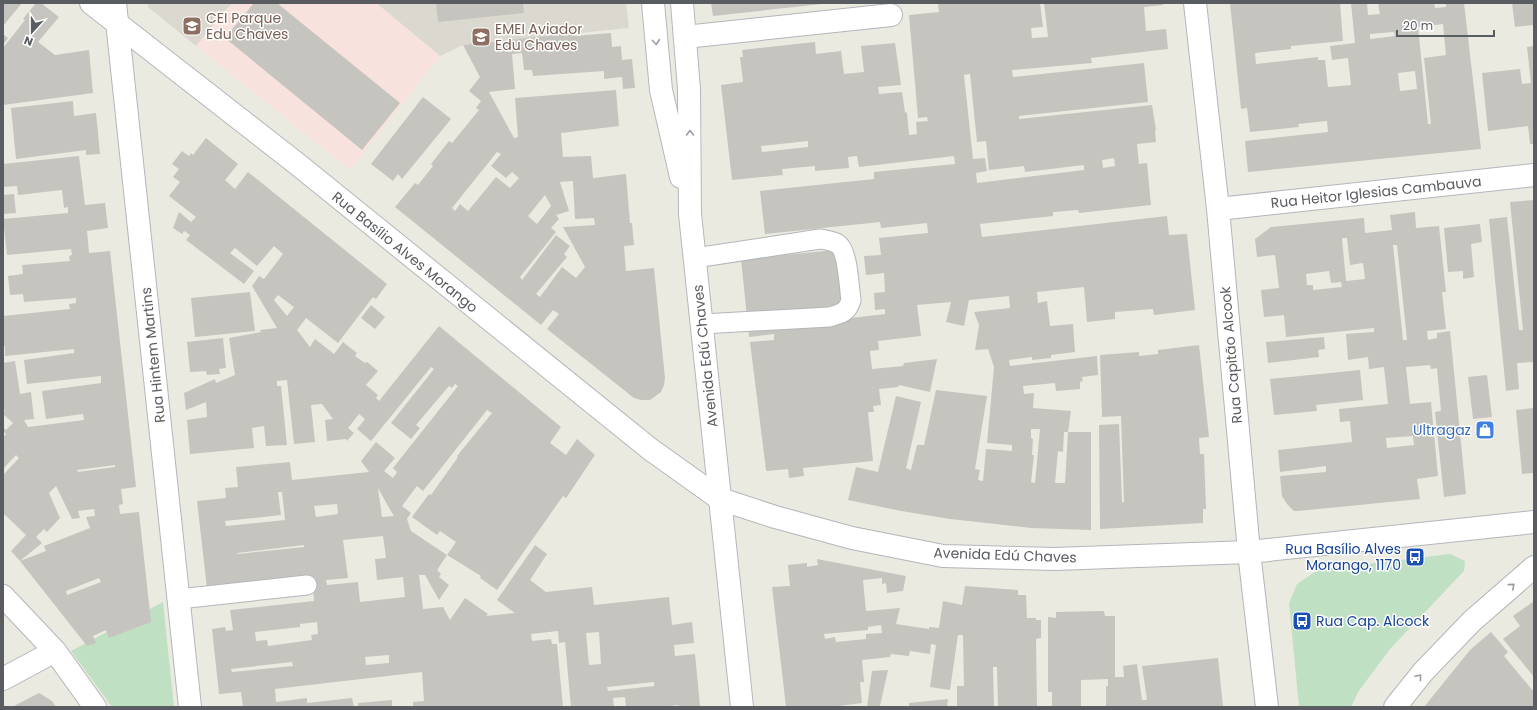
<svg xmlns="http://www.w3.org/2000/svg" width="1537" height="710" viewBox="0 0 1537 710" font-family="Poppins,sans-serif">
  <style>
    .education { fill: #dbd9cf }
    .medical { fill: #f8e2dd }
    .green { fill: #bfe0c3 }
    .building { fill: #c6c4be; fill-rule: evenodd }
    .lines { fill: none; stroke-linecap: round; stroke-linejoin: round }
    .service-casing { stroke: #b3b6ba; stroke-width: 21 }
    .minor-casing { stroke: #b3b6ba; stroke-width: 24 }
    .tertiary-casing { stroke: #b3b6ba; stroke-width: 24 }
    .secondary-casing { stroke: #b5b7bc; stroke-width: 24 }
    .service { stroke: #fff; stroke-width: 19 }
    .minor { stroke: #fff; stroke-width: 22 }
    .tertiary { stroke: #fff; stroke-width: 22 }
    .secondary { stroke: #fff; stroke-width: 22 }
    .oneway { stroke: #9b9da0 }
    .labels { text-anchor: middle; stroke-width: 3; stroke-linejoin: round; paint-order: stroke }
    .education-label { font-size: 14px; fill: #785e54; stroke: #fff; text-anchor: start }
    .street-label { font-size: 14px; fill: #595c60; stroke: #fff }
    .shop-label { font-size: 14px; fill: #366cbe; stroke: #fff; text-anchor: end }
    .transit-label { font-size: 14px; fill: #164399; stroke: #fff; text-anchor: end }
  </style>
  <rect width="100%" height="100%" fill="#ebeae1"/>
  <path class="education" d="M147,3H232L196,46L148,7Z
    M376,3H626L629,28L463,45L440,56Z"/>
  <path class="medical" d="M232,3H376L440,56L350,170L196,46Z"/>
  <path class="green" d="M1450,554L1465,561L1464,571L1390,649L1358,692L1351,707H1299L1289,603L1297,584L1318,570Z
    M163,602L174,707H112L71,651Z"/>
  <path class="building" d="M3,3H22L3,26Z
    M36,3H41L59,17L38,42L55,55L89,50L93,93L3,105V48L25,20L23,19Z
    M254,3H277L400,103L362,150L225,38Z
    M436,3H523L524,13L438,22Z
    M711,3H822V4L713,16Z
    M938,3H1040L1043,27L1031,28L1032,38L1048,37L1044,3H1163V5L1144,7L1146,31L1166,29L1168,49L1091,58L1092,63L1012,70L1013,77L1144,63L1148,102L1019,116V119L1152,105L1156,130H1155L1156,142L1137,144L1139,164L1147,163L1151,205L1079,213L1078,210L1053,212V216L980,224L982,237L1167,216L1169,235L1187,234L1195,310L1154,315L1153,309L1115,312V319L1087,322L1084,287L1037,292L1038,303L1047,301L1050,326L1073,324L1075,352L1051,355V358L1032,360V357L1009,360L1010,366L1097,356L1098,375L1082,377L1083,381L1080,382V389L1056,391L1055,383L1023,386L1024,394L1034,393L1033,408L1071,411L1068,432H1064L1063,452L1058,451L1055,483H1065L1068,432H1091V530L1031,528L950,519L901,511L848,500L856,467L878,472L896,396L921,402L906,468L911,470L917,445H924L936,390L987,396L975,469L980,470L978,480L983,481L986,449L1012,451V445L987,443L994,367L988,349L975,350L979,325L974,312L1010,308L1009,296L969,300L964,326L946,322L951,302L917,305L921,336L878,341L879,350L870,351L872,369L903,366L904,363L937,359L930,392L899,385L898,387L879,389L881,405L873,406L874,412H868L873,461L803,468L804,476L789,478L788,469L767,471L766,470L750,342L774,340V334L749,337L748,323L775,327L885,314V309L875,310L874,293L885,292L884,273L866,275L864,256L881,255L879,238L928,233L927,223L881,228L880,222L765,234L760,191L874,179V172L955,164L954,156L859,167L857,156L848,157L849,168L815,171V166L782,169L783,175L732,180L721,85L743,82L740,57H743L742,50L815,42L816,54L841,51L844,74L864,72L861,46L895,43L901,85L878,87L879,94L902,92L905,112L907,113L909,135L917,134L916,122L928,121L927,117L918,118L909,15L939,12ZM970,74L977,142L986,141L989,170L1024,166L1025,172L1084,165V170L977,183L976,173L987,171L985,158L973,159L964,75ZM808,141V147L762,152L761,146ZM1114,158L1115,166L1103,168L1102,160ZM1031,429H1040L1035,483L1031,482L1034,455H1032L1033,439L1031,438Z
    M1230,3H1340L1343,41L1291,46V49L1255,53L1256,64L1318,57V60H1325L1328,87L1351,85L1348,58L1332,60L1330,46L1355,43L1351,3H1367L1368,15L1380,14L1378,3H1434L1435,8L1446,7V3H1464L1481,149L1248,172L1245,141L1328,132L1327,121L1298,124L1299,127L1250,132L1247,108L1241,109ZM1443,24L1446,55L1424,58L1431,124H1428L1418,27ZM1394,32L1395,36L1370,39V34ZM1415,71L1417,89L1400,91L1398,73Z
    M1512,3H1534V25L1515,27Z
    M574,33V36L611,33L612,47L621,46L622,60L632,59L635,88L623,89L622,77L604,79V71L533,76L532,70H524L522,53L512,54L515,89L489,92L514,138L518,137L515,98L616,90L619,126L561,133L563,157L591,156L593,178L626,174L630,223H632L634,245L624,246L626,271L654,268L665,378L664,385L661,392L650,400H641L634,398L547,329L559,314L553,310L541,325L395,207L415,183L418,185L433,166L431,164L449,141L452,143L479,110L476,108L481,101L469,91L480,77L463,45ZM497,152L501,154L491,166L506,178L512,172L519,178L510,188L496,177L468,211L460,204L455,211L452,208ZM573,181L575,219L594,218L595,225L563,227L585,267L576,278L562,267L540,297L536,294L567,257L564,254L570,246L556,235L522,280L520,277L556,232L551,228L559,219L556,215L569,211L560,182ZM545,195L551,206L537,224L528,216Z
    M3,34L8,38L3,45Z
    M1534,46V144H1530L1528,126L1488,131L1482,73L1520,69L1522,84L1531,83L1527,47Z
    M423,97L451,119L402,179L398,174L393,181L371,164Z
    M73,101L74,116L96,113L100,154L86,155V150L16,159L11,108Z
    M206,138L238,164L225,180L235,189L248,172L387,284L376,299L373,297L338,343L306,318L297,330L310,347L315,339L334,354L343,342L357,353L355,356L365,363L367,362L378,371L366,385L378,395L376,398L379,401L439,326L561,427L550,443L566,455L577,439L595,455L566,498L563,496L497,590L480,578L481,576L447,555L456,542L440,531L437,535L412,517L429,494L431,495L458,457L457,456L492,413L487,410L423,491L417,486L402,506L411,513L407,519L411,531L447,555L437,570L441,574L439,577L449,585L439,600L425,575H419L423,609L443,607L450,620L465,598L488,614L486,616L515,613L497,600L535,545L547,554L530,580L546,592L592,587L594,605L669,597L672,625L692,622L694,643L674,645L675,656L695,654L700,706L679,707L678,705L662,707H626L625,697L613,698L614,707H571L565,642L559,643L558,631L531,634L532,641L551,639L552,644H557L563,707H413V702L424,701L422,672L275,689L276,702L307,698V703L352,698L354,707H243L241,692L219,694L212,629L225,627L226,631L233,630L230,610L314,601L313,587L207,588L197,501L226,498L225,488L238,487L236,467L290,462L292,480L369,472L361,461L376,442L395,458L384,471L393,478L397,472L393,468L458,386L455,384L452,388L449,386L416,425L420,428L411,439L391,423L434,369L431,367L371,441L357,429L365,419L359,414L348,428L354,433L347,441L346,439L327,441L325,420L333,419L322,404L311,405L315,442L294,444L287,380L277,381V386H281L287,445L266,446L264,426L252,428L254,448L190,454L187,420L207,417L206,402L186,410L184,393L215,379L216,383L235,375L229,338L261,332L260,330L277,328L252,286L259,276L264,279L283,254L274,246L257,266L235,248L230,253L254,271L244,284L186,240L190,235L184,231L182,234L173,228L179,212L191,222L196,217L169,196L180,182L173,177L179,169L172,164L182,151L189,156L191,153L193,155ZM278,295L294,307L287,316L274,300ZM378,488L388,506L394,516L382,517ZM278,492H282L285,520L226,526L225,521L281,515ZM337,504L338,514L316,517L314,506ZM383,536L386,558L375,559L377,580L403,577L405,597L360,602L358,582L327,585L326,580L348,578L343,540ZM304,545V547L238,554L237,553ZM317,622L318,634L311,635L312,640L268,646L267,640L256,641L255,632L300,627V624ZM599,632L601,664L589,665L586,633ZM389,655V663L366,665L365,657ZM292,662L293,666L232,672L231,669ZM654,682V686L608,691L607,687Z
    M79,156L85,205L105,203L108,228L87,231L89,253L110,251L136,487L121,489L123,504L119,505L120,514L139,512L151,622L109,638L106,630L93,636L96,643L87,646L20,561L46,551L44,546L90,528L86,517L95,516L94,509L78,511L80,518L72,519L56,486L49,493L60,518L47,532L44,529L36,537L42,543L20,561L11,551L26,535L3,513V475L19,458L16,455L3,469V438L6,434L4,432L3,433V427L6,430L13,423L3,414L5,410L3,409V363L15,361L20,394L31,392L34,419L24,420L28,427L84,420L83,414L46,419L42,391L101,383V376L27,384L24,360L74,353V349L5,356V346H3V316L70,309L69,304L76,303V298L24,302L23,294L10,295L8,276L23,274L22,265L70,261L69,256L72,255L71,249L7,255L3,219L68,213V207L64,208L62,190L18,195L17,186L3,187V164ZM115,465V467L78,472L77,470ZM99,578L101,582L67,595L66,591Z
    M14,194L16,213L3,214V195Z
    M1534,200V362L1517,363L1519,389L1506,391L1489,219L1507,217L1519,330H1523L1510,202Z
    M1415,212L1416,228L1439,226L1446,292H1442L1446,329L1427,331L1428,340L1437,338V333L1450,331L1466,494L1444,497L1435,412L1441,411L1437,368L1431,369L1430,365L1406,367L1410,404L1431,402L1438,476L1417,479L1420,499L1298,511H1294L1287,504L1282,496L1280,476L1326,472V466L1280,472L1278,450L1352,442L1350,421L1340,422L1339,409L1388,404L1384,367L1369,369L1368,357L1348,360L1346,334L1374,332V328L1286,337L1284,315L1264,317L1261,290L1279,288L1275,255L1257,257L1255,239L1271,227L1364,218L1365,233L1392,230L1390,215ZM1342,238H1347L1350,265L1363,263L1365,279L1346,281ZM1393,245H1397L1407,340H1403ZM1329,271L1331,283L1341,282L1342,287L1313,290V285H1307L1306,274ZM1413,436L1414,445L1387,448L1386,438Z
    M1480,224L1482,242L1471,244L1474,277L1463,279V271L1448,272L1444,228Z
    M836,250L845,306L747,317L741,259Z
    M250,292L255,331L195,337L191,298Z
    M371,305L385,317L375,329L361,318Z
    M1324,337L1325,349L1318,350L1319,357L1268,363L1266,342Z
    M223,338L226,368L219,369L220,374L207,375L206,371L190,372L187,342Z
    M1199,345L1209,437L1199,438L1200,454H1204L1206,509H1203V523L1100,529L1099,425L1119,424L1122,502H1124L1121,416L1102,417L1100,355L1139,352V356L1158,354V350Z
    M1360,370L1363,400L1316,405L1317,411L1274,415L1270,379Z
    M1487,375L1492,417L1473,419L1468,377Z
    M1534,408V473L1522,474L1516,410Z
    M817,559L906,576L903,591L887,593L886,583L882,584V578L863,580L866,611L900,608L896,624L929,629V627L939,628L943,601L962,605L965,586L1018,590V595H1026L1027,618H1036V620H1041V638L1036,639L1037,707H998L997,667H993L994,707H957V686H964L963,635H958L950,690L930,687L936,645L931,644L930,654L910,651L909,656L891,654L890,657L862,660L864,682H860L862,703L831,707H786L772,587L790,586L788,565L807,563V567L818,565ZM881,625L882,633L866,634V639L836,642L835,637L825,639L824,634L868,630V627Z
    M1534,601V677L1503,639L1520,626L1513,616Z
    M1104,611L1105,616H1115V677H1124L1123,666L1137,664L1142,700H1147L1142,666L1218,658L1223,707H1106V686H1108V679L1081,680V707L1052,706V692H1048V617L1056,618V612Z
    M1491,632L1508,652L1504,656L1534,692V707H1424L1470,650Z
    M888,670L880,706L867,707L872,671Z
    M39,693L52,701L56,707H12Z
    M948,699L947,707H909V703Z
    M392,700V707H358V703Z"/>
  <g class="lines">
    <g class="service-casing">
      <path id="service" d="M695,258L820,239C826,240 833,241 838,244C848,251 849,287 851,300C848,312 841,314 829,317L702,324
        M179,599L307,585"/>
    </g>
    <g class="minor-casing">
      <path id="minor" d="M115,3L190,707
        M1195,3L1218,209L1249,552L1267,707
        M685,37L891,15
        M1218,209L1534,175
        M3,596L55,651L95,707
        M3,679L55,651
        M1395,707L1423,672L1472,621L1534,567"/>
    </g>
    <g class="tertiary-casing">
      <path id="tertiary" d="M91,3L296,163L650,449L720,499L775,517L852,538L943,556L1055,559L1249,552L1534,522"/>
    </g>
    <g class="secondary-casing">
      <path id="secondary" d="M653,3L661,90L681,177
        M682,3L689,89L690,214L742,707"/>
    </g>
    <use href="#service" class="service"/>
    <use href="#minor" class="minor"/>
    <use href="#tertiary" class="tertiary"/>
    <use href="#secondary" class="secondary"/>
  </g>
  <defs><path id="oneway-chevron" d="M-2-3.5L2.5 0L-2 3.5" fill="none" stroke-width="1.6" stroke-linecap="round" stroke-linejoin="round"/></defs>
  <g class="oneway">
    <use href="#oneway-chevron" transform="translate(656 42) rotate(85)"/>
    <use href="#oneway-chevron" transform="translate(690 133) rotate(-90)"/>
    <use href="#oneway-chevron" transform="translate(1512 586) rotate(-41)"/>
    <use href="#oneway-chevron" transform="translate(1419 677) rotate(-50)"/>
  </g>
  <defs>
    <g id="school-square" transform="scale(1)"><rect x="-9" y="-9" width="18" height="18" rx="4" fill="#8d6e63" stroke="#fff"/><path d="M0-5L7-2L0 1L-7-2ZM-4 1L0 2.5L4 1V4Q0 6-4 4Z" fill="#fff"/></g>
    <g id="shop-square" transform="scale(1)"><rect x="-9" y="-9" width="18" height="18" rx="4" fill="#3f7fe0" stroke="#fff"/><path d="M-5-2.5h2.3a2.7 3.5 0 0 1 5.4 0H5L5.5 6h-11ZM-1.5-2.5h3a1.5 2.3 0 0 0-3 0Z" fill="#fff"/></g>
    <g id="bus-square" transform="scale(1)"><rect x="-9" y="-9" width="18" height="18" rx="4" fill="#1a4fb4" stroke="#fff"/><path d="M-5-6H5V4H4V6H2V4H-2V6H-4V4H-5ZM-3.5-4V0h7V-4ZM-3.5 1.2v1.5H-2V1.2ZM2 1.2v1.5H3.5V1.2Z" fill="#fff"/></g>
  </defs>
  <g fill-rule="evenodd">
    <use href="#school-square" x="192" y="26"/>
    <use href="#school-square" x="481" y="37"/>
    <use href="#shop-square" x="1485" y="430"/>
    <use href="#bus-square" x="1415" y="557"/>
    <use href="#bus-square" x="1302" y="621"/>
  </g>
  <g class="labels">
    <g class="education-label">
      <text x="206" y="23">CEI Parque<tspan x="206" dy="16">Edu Chaves</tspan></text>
      <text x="495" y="34">EMEI Aviador<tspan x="495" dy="16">Edu Chaves</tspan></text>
    </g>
    <g class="street-label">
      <text transform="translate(1376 192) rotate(-6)" y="5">Rua Heitor Iglesias Cambauva</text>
      <text transform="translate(405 252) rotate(39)" y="5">Rua Basílio Alves Morango</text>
      <text transform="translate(153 355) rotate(-96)" y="5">Rua Hintem Martins</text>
      <text transform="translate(1231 355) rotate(-95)" y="5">Rua Capitão Alcook</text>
      <text transform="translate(705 356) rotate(-96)" y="5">Avenida Edú Chaves</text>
      <text transform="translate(1005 555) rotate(2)" y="5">Avenida Edú Chaves</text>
    </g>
    <g class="shop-label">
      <text x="1471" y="435">Ultragaz</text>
    </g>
    <g class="transit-label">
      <text x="1401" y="554">Rua Basílio Alves<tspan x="1401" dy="16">Morango, 1170</tspan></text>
      <text x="1316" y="626" text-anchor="start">Rua Cap. Alcock</text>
    </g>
  </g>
  <rect width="1537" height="710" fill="none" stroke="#595c60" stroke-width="8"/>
  <g transform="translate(32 32) rotate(201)" stroke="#ffffff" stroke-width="3" paint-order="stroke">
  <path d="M0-3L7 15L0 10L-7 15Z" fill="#595c60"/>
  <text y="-6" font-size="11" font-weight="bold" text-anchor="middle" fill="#595c60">N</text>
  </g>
  <path d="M1397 30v6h97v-6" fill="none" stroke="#595c60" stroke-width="2"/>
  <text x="1403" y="30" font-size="12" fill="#595c60" stroke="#ffffff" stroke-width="3" paint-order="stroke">20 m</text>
</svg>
